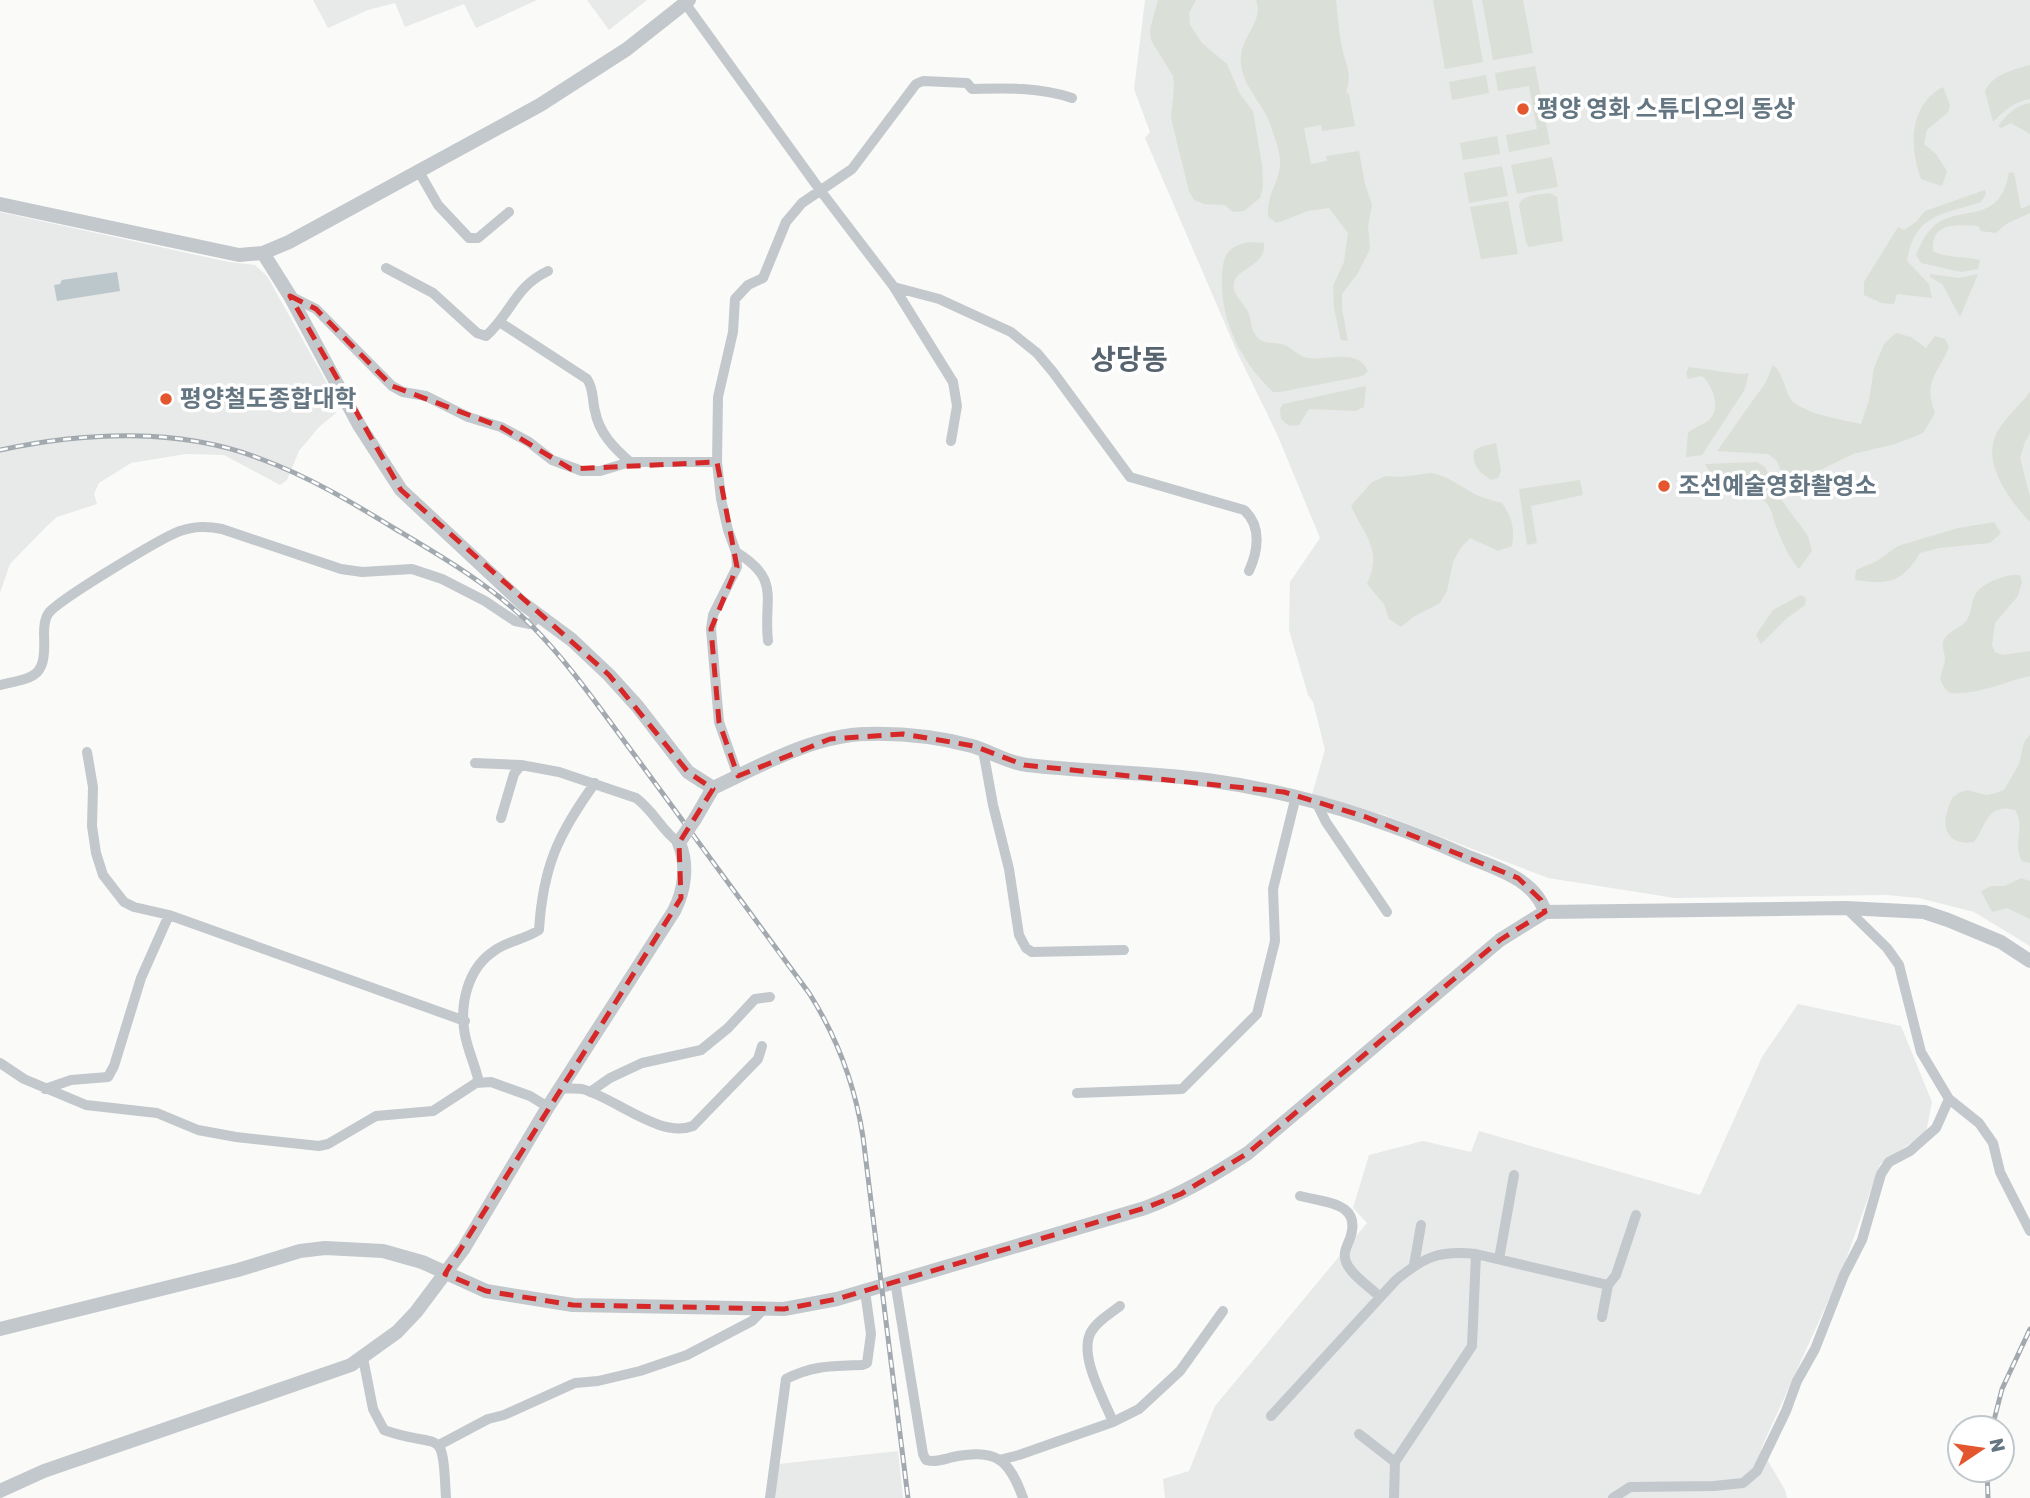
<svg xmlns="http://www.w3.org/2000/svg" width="2030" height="1498" viewBox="0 0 2030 1498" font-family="Rubik,'Noto Sans KR',sans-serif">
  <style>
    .built { fill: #e8e9e9 }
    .green { fill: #dadfd7 }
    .water { fill: #bbc7cb }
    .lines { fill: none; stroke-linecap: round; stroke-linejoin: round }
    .minor { stroke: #c3c8cc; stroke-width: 10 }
    .tertiary { stroke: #c3c8cc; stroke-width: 14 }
    .rail-casing { stroke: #a2aab0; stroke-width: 5 }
    .rail { stroke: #fff; stroke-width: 2.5; stroke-dasharray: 8; stroke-linecap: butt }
    .tertiary-bridge { stroke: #c3c8cc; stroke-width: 14 }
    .marked { fill: none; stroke: #d62828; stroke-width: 5; stroke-dasharray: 14 9; stroke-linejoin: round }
    .poi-dot { fill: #e4572e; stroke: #fff; stroke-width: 2.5 }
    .labels { text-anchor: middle; stroke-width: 7; stroke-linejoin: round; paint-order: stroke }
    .poi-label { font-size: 24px; font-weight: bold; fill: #657683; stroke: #fff; text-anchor: start }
    .quarter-label { font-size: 28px; font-weight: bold; fill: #57646e; stroke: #fff }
  </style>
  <rect width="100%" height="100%" fill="#fafaf8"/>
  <path class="built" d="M313,0H537L476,28L464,4L405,27L395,3L368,10L328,28Z
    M587,0H647L609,30Z
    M1145,0H2030V946L1974,912L1919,898L1886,895L1675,898L1548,878L1384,815L1312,794L1325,750L1313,702L1308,695L1289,630L1290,582L1320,538L1277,434L1238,354L1145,138L1150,132L1134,89Z
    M0,212L229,262L255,265L267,276L328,385L336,413L319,427L299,451L287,480L280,485L224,455L186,454L131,463L99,483L94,494L97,504L57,517L46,527L10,564L0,593Z
    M1798,1004L1901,1026L1932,1102L1926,1133L1880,1164L1843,1268L1761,1449L1785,1490L1787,1498H1165L1163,1479L1189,1471L1215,1406L1367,1223L1353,1208L1369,1155L1423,1141L1471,1152L1479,1131L1700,1195L1762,1057Z
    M898,1451L903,1498H773L779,1464Z"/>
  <path class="green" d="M1158,0H1196L1189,13L1190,25L1202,43L1227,64L1240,94L1253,111L1262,165L1263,187L1260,198L1244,211L1233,212L1225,205L1204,204L1194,200L1189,191L1171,118L1174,87L1173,76L1151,40L1150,29Z
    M1256,0H1336C1338,17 1339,36 1343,52C1347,67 1352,76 1346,92L1349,94L1355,126L1322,131L1321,125L1304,128L1311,164L1327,161L1326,156L1359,151L1365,184L1372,205L1368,226L1370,249L1358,273L1342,294V309L1348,341L1341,340L1334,308L1333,286L1344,262L1348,233L1329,208L1308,211L1277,223L1268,217C1267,193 1278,185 1280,165C1281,152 1274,136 1270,124C1261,100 1238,82 1241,55C1243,35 1264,20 1256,0Z
    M1433,0H1472L1483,62L1445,69Z
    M1482,0H1523L1533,53L1493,60Z
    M2030,65V99C2013,102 2005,110 1993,122L1985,91C1993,74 2013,70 2030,65Z
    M1535,66L1550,144L1509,152L1506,135L1537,129L1529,86L1498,91L1495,73Z
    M1486,75L1489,93L1452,100L1449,82Z
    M1943,87L1950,105L1948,112L1927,130L1924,144L1936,154L1947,171L1942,186L1921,179C1909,146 1909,105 1943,87Z
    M2030,103V134L2011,123L2001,128L1998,126C2008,114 2014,106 2030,103Z
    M1497,136L1500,154L1463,160L1460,143Z
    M1552,157L1558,187L1517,194L1511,165Z
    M1502,166L1508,196L1469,203L1464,173Z
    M2009,172L2014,173L2021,209L2030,205V213L2006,224L1996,233L1981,231L1978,226C1957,225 1931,221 1933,251C1948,259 1964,256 1980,260L1978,269L1961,272L1921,263L1916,255C1920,245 1925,234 1934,226C1961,203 2000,227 2009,172Z
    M1985,190L1986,194L1981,202C1942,215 1914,214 1907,261L1929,284L1932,298L1897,294L1894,304L1881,303L1864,295V282L1898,227L1904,230L1916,222L1925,211Z
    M1550,193L1557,197L1563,241L1529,247L1526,242L1519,205C1523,194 1539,195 1550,193Z
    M1508,201L1518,254L1481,259L1470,207Z
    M1249,242L1264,243C1266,270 1230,267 1234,289C1236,297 1244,304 1248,312C1252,320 1250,329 1257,337C1263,344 1272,342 1281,344C1291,346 1295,354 1304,357C1325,363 1356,346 1368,371L1363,376L1280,392H1273C1241,362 1220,320 1222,276C1223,255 1228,246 1249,242Z
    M1930,274L1958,278L1978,274L1960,317L1942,284L1930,277Z
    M1896,333L1911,337L1926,348L1935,336L1945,339L1949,347C1937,375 1923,381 1935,413L1923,433L1895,444L1853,454L1820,470L1806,485L1791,496L1777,461L1768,454L1717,451L1766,382L1773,365C1783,373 1784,387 1790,398C1799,413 1843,420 1861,424L1869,400L1874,368L1884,344Z
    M1689,367L1739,374L1749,373L1745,389L1702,455L1686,457L1688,433C1694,427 1701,426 1708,421C1722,409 1713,386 1702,376L1688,379L1686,373Z
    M1366,386L1364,407L1355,411L1309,409L1299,425L1289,426L1281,419L1280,409L1283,404Z
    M2030,392V433L2025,442L2020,458L2030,497V522C2012,503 1985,468 1994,440C1999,422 2019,407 2030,392Z
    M1496,443L1501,471L1498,478L1491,480C1479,472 1472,466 1474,451L1480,447Z
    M1757,462L1765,467L1780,498L1808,536L1812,551L1799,569C1786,554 1781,539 1774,521C1773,516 1771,509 1768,505C1760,494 1749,501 1738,499C1730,497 1708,471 1705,464Z
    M1431,473C1448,476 1458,485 1473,493C1482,498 1491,500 1502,503C1512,517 1515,529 1512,546L1498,551L1470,538L1460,549L1453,562L1447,591L1440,603L1413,617L1401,627L1389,619L1384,604L1367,584C1383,549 1365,537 1351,506L1372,482L1386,476L1401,477Z
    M1580,480L1583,495L1531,506L1537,543L1527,545L1519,489Z
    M1994,522L2001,533L1990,543L1940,548L1920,553C1902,583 1888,585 1855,580L1856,570L1877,561L1898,546L1958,528Z
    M2012,575H2020L2022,582L2018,596L1995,623L1992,645L1995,652L2002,655L2030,651V676C2003,682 1979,695 1950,693C1934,679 1943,675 1945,659C1945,652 1940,645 1945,638C1950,630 1961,628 1966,621C1971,615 1971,607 1973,600C1978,584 1997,578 2012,575Z
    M1801,595L1806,598L1805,605L1786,619L1761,644L1756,635L1773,610Z
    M2030,735V863L2022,861C2012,844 2026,826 2015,810C1987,802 1986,826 1974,842C1951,846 1940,831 1948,809C1950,803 1951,798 1956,795C1969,785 1976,795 1988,795C1993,794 1999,792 2004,790L2019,764L2024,742Z
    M2021,878L2030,881V919L2007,908L1992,912L1981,891L1991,886H2005Z"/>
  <path class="water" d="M117,272L120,291L57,301L54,285L60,284L62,280Z"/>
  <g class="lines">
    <path class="minor" d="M685,3L820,190L894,287L939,299L1011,332L1022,341L1037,353L1053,372L1130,477L1244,510C1262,526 1258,551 1249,571
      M418,170L438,205L469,238H478L509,212
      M386,268L433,293L477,333L486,336C512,313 514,287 548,271
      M894,287L953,382L957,406L951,441
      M290,296L316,309L392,386L403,392L426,396L468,417L501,427L529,442L552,460L582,471H600L630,462H717
      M501,323L587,379C594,389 592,400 595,411C599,433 614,448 630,462
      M736,552C782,580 763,598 768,641
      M0,685C38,677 46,676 44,634C44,628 44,620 48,614C56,601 163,537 180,531C196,526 207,526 222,529L341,569L362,572L412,569L442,579L485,601L515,621L530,624L540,616
      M983,750L993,805L1009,869L1019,935L1026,948L1032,952L1124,950
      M87,752L93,787L92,826L96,853L103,875L124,902L134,907L169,915L465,1021
      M475,763L521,765L559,772L636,798C654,811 661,830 679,843
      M738,776L719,722L711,629L713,615L737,567L736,552L728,530L721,499L717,462L718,397L733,332L735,299L748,285L763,278L786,222L802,203L852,169L916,84L923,81L967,83L972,89C1007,88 1039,87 1072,98
      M1316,802L1326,822L1387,912
      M501,818L514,774L521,765
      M0,1063L24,1079L86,1105L157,1113L198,1130L236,1137L319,1146L328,1144L376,1116L433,1111L476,1083L491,1082L530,1096L548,1107
      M479,1083C476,1067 468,1051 465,1035C459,1004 468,968 494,951C507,941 526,939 539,930C543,867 558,834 595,783
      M560,1088C567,1089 576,1088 582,1089C614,1097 660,1139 693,1126L758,1059L762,1046
      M45,1089L71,1080L108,1077L114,1066L141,978L169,915
      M590,1092L610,1078L642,1063L701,1050L728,1028L755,999L770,997
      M1077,1093L1182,1089L1257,1014L1275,941L1273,889L1296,796
      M1949,1099L1979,1123L1993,1143L2000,1172L2030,1231
      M1300,1196C1328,1203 1364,1203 1349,1241C1346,1248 1343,1254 1346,1262C1351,1275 1370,1287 1380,1297
      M1499,1259L1514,1175
      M1414,1265L1421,1225
      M895,1281L923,1454L926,1460C936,1463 944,1459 953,1457C996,1448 1009,1459 1023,1498
      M1602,1317L1608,1285
      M363,1358L373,1409L384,1430C443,1451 442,1422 446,1498
      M1271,1416L1396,1280C1424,1257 1439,1250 1476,1254L1608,1285L1616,1275L1636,1215
      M1113,1422C1104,1399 1078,1355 1091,1332C1097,1321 1111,1313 1120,1306
      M1359,1434L1395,1462
      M439,1445L488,1419L504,1415L575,1383L598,1381L640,1371L687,1355L752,1321L764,1309
      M999,1460L1019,1455L1113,1422L1139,1409L1180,1371L1223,1311
      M770,1498L786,1379C813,1365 833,1366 862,1365L867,1363L871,1334L865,1291
      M1394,1498L1395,1462L1472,1346L1476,1254
      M1613,1498L1630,1487L1714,1486L1743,1483L1757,1471L1786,1411L1797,1381L1815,1349L1844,1275L1862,1240L1881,1174L1889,1162L1910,1151L1936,1128L1949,1099L1921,1052L1899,965L1887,948L1846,908"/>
    <path class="tertiary" d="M0,204L239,255L263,253L289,242L540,105L627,49L689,0
      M263,253L290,296L359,425L401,490L522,603L572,640L609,675L638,707L688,772L713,788C760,766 813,735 867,734C902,733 938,737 972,746C990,751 1008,763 1027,765C1087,772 1147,772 1207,780C1297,792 1383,819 1466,856C1495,868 1535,879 1545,912L1846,908L1924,912L1948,920L2001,942L2030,961
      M695,819L713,788
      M0,1329L238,1270L300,1251L325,1248L383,1251L422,1262L486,1291L573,1305L784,1309L837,1299L1145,1208C1182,1194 1214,1175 1248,1153L1500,940L1545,912
      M0,1491L44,1471L351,1365L397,1332L416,1312L464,1248L548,1107L674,911C685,890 688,864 679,843L682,838"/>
    <g class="rail-casing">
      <path id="rail" d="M0,450C84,432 180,427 261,459C310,477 353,503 397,530C444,558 492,586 531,625C570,664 603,713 636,757C694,836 751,915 809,993C837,1037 855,1085 863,1137L908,1498
        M1992,1428L2002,1389L2030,1329
        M1987,1470L1988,1498"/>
    </g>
    <use href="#rail" class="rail"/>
    <path class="tertiary-bridge" d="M682,838L695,819"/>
  </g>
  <path class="marked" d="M290,296L316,309L392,386L501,427L571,469L717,462L737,567L711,629L719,722L738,776L830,739L903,734L974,746L1024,765L1284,792L1366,817L1518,878L1541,900L1545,912L1500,940L1248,1153L1181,1194L1145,1208L837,1299L784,1309L573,1305L486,1291L445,1274L681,898L679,843L713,789L688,772L609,675L401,490Z"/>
  <g class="poi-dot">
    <circle cx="1523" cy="109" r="7"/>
    <circle cx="166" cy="399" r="7"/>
    <circle cx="1664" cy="486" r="7"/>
  </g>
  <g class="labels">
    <g class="poi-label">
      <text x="1537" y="117">평양 영화 스튜디오의 동상</text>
      <text x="180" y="407">평양철도종합대학</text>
      <text x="1678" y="494">조선예술영화촬영소</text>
    </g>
    <g class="quarter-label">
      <text x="1129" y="369">상당동</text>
    </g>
  </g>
  <g transform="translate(1981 1449) rotate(77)"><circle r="33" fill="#ffffff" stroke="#c1c8cd" stroke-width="2"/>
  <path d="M0-5L12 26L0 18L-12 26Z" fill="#e4572e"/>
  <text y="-10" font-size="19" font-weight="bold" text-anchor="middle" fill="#657683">N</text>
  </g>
</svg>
